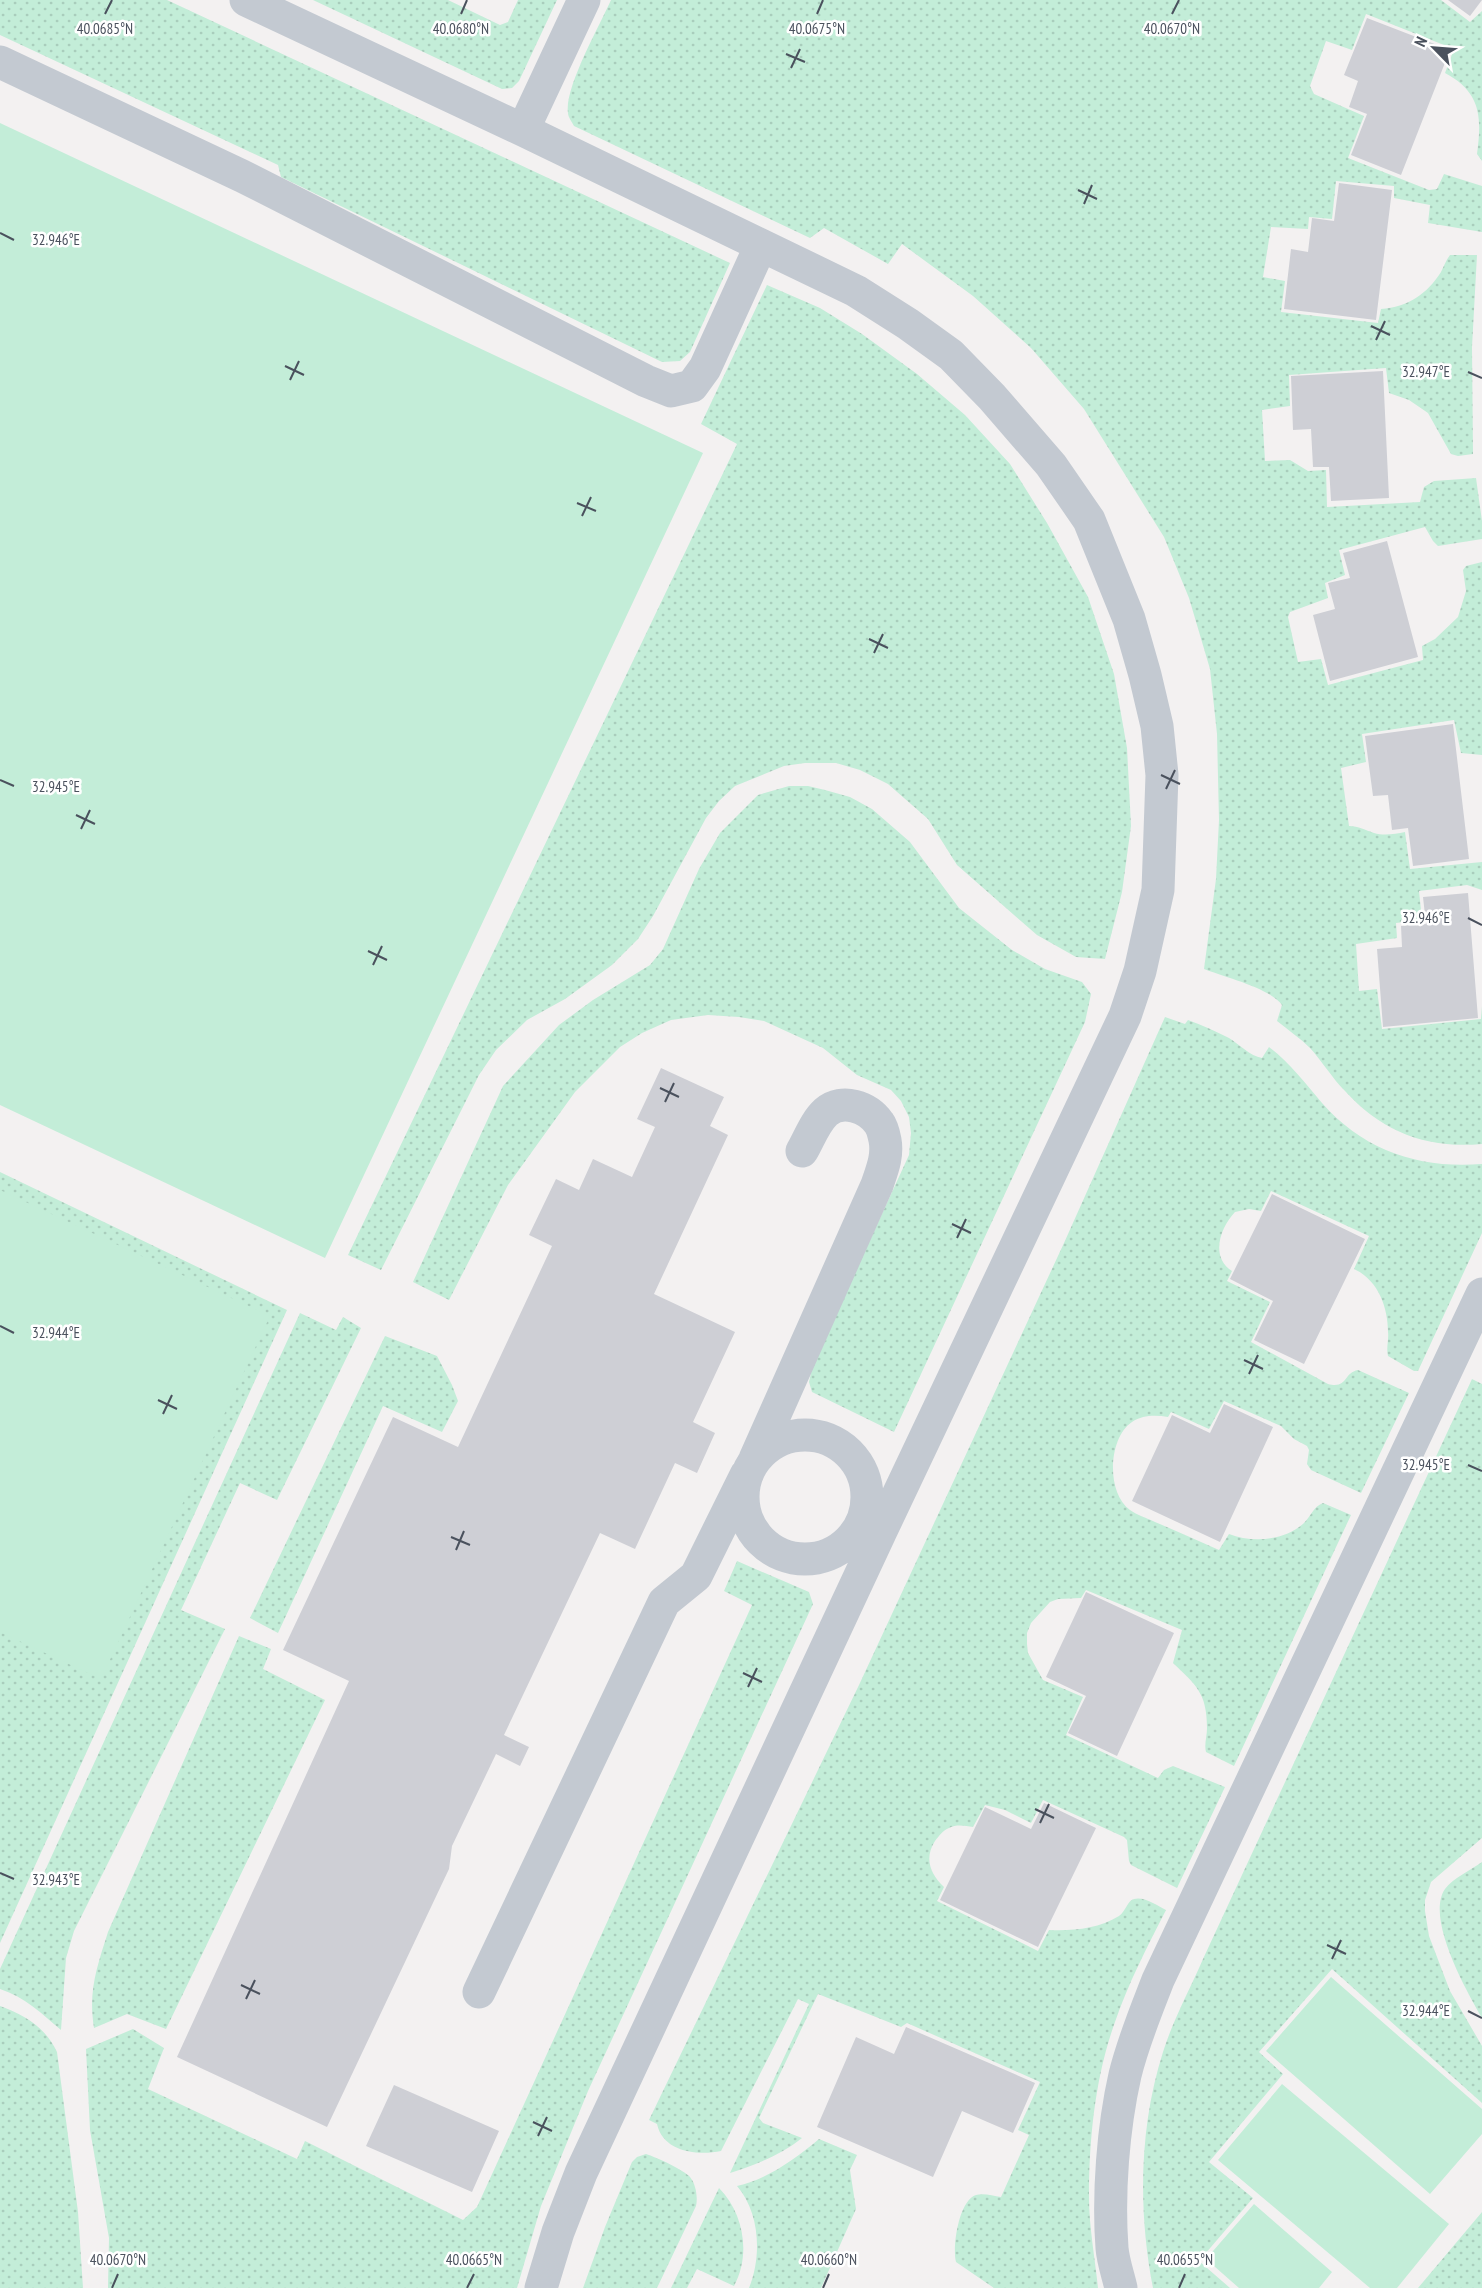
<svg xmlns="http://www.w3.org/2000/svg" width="1482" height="2288" viewBox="0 0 1482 2288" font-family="'PT Sans Narrow',sans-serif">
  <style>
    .grass { fill: url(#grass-dots) }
    .garden { fill: #c3edd8 }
    .building { fill: #cecfd5 }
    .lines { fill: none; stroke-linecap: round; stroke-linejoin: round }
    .minor { stroke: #c3c9d1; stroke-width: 33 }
    .ticks { fill: none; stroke: #4a515d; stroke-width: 2 }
    .ticks-label { font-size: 15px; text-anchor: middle; fill: #4a515d; stroke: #fff; stroke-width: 5; stroke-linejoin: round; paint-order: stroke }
  </style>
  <defs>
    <pattern id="grass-dots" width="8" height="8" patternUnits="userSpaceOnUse" patternTransform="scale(1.5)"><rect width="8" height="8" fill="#c3edd8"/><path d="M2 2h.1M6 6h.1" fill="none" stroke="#a9cdbc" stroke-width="1.8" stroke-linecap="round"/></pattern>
  </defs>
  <rect width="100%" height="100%" fill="#f3f1f1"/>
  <path class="grass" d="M0,0H167L730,263L690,352L680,361L662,362L281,177L278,165L0,35Z
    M313,0H448L500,25L508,22L518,0H557L519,81L512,88L502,89Z
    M611,0H1441L1470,22L1482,11V161L1477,154C1482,117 1481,92 1445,73L1454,49L1366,14L1352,50L1326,41L1310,86L1314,94L1364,116L1348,158L1429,190L1437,189L1444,174L1482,186V232L1428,223L1430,205L1394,198V186L1336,181L1332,219L1309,217L1308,229L1271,227L1263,277L1285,281L1281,312L1378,323L1381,309C1408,307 1427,294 1441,272C1444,266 1446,260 1450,255H1477L1472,347L1473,454L1458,456L1451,454L1428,413L1409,400L1389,393L1386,368L1289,375L1290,406L1262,410L1265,461L1290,460L1308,471L1326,470L1327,507L1420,502L1424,487L1434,481L1476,478L1482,521V539L1438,546L1433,541L1425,527L1339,550L1345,575L1325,583L1328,598L1290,612L1288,617L1298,662L1321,659L1328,685L1423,660L1422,646L1435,639L1458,617L1466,591L1463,570L1466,566L1482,562V755L1461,753L1454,720L1362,734L1366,762L1341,768L1349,826C1359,826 1365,830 1374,833C1384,836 1395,834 1405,832L1410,869L1482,862V890L1467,885L1419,891L1422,920L1396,923L1397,938L1356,944L1359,991L1377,989L1382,1029L1481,1019L1482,1006V1144C1427,1149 1382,1132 1345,1091C1332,1078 1322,1061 1310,1048C1300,1038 1288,1030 1277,1021L1282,1005C1270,988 1224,977 1204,969L1216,879L1219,820L1217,734L1210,669L1189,598L1164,537L1084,409L1031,348L973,296L902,244L888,264L824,228L810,238L574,126C572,122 568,117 568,113C564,88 600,25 611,0Z
    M767,285L820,308L862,334L917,374L965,415L1010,464L1047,523L1088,597L1114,674L1127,748L1131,826L1122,892L1105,959L1076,957L1037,935L957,865L928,819L888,784L860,770L836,763H805L784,766L735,786L719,801L706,818L653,916L638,939L612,965L565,999L527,1020L496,1050L479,1075L381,1270L348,1255L737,444L701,424Z
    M789,786H808L825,790L850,797L872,809L910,842L959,908L1012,950L1045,969L1082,982L1091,994L1085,1022L894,1432L812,1392L809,1382L813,1364L909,1155L911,1133L909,1117L901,1101L891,1090L857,1075L823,1048L764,1021L739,1017L708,1015L671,1020L642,1033L620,1047L575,1092L508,1185L449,1300L413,1282L503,1086L559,1025L593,1000L650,965L663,949L699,869L720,833L758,795Z
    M1165,1017L1185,1024L1188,1020C1202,1025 1215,1031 1229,1038C1239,1044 1250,1056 1262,1058L1269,1047C1290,1063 1305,1083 1322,1103C1364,1151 1420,1169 1482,1164V1233L1418,1371H1414L1388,1356C1386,1348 1389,1340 1388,1332C1388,1307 1378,1280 1354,1269L1369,1236L1271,1191L1261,1211L1249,1209L1235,1212C1220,1228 1210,1257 1232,1271L1227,1281L1270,1302L1251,1342L1328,1384C1348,1389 1343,1373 1358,1370L1409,1393L1361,1493L1311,1470L1307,1464L1309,1450L1307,1446L1294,1439L1281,1426L1224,1401L1209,1429L1171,1412L1168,1417C1155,1415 1143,1415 1132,1422C1108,1438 1106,1493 1130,1510C1137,1515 1147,1518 1155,1522C1177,1531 1198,1541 1219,1550L1229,1534C1252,1543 1285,1541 1304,1523C1311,1516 1313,1507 1323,1503L1351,1515L1234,1766L1206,1752C1204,1744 1207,1737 1207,1728C1207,1693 1196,1685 1173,1663L1182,1630L1086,1590L1081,1598L1058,1599L1050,1602L1031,1623L1027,1633V1644L1028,1653L1043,1680L1083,1697L1066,1735L1158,1778L1164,1770L1173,1766L1225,1787L1177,1888L1131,1865L1129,1861L1127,1840L1124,1837L1043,1800L1031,1823L1005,1810L985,1805L973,1827C965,1826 957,1824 949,1828C943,1830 939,1836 935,1841C924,1858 930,1874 944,1887L937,1901L1038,1951L1049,1930C1072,1931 1098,1929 1119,1916C1126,1911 1127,1901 1134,1899C1144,1896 1158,1906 1166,1910C1147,1947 1128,1984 1115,2022C1095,2077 1089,2140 1089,2197C1089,2227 1095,2258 1098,2288H994L956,2262C952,2247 959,2200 976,2195C984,2193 993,2196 1001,2197L1029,2135L1018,2130L1040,2082L907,2023L901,2027L818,1994L759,2118L763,2123L802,2138C781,2155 755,2165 730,2173L809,2004L798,1999L721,2151C698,2156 663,2152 657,2124L649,2120L859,1685L1064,1243Z
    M0,1172L287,1310L0,1943Z
    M300,1313L336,1330L343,1317L361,1328L277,1500L240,1483L181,1610L225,1629L74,1931L66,1958L61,2030C42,2014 25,1997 0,1989V1969Z
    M385,1336L437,1356L452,1385L458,1401L442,1432L383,1406L278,1633L250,1618Z
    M1472,1379L1482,1384V1838L1431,1882L1425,1900V1911L1429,1936L1450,1991L1482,2046V2103L1332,1969L1259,2052L1283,2074L1209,2162L1253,2198L1199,2261L1230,2288H1153C1138,2211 1139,2127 1163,2052C1173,2020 1190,1989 1203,1959Z
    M737,1561L809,1592L813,1604L588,2091L541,2206L517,2288H108L109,2238L90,2130L86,2049L133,2029L164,2048L148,2089L297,2159L305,2141L463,2220L477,2207L752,1605L724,1591Z
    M239,1636L271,1649L263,1669L325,1700L166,2029L127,2014L94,2028C88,1991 97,1967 108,1932Z
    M1482,1862V2018C1467,1992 1425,1918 1445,1889C1453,1878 1471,1870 1482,1862Z
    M0,2006C25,2015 46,2028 57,2052L78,2212L83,2288H0Z
    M819,2139L857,2155L850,2170L856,2209L821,2288H749C762,2256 760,2213 737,2186C768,2179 795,2159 819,2139Z
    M646,2154C656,2157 684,2170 690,2177C696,2184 698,2198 696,2206L657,2288H583L605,2227L632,2162L637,2157Z
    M719,2188C744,2213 751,2255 734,2286L697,2269L687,2288H671Z
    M1482,2212V2288H1418Z"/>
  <path class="garden" d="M0,123L703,453L325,1258L0,1105Z
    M0,1190L270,1316L101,1679L0,1632Z
    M1331,1977L1482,2109V2134L1430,2194L1266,2051Z
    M1282,2084L1449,2224L1397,2288H1370L1218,2160Z
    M1254,2204L1332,2272L1319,2288H1239L1206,2259Z"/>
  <path class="building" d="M1448,0H1482L1470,16Z
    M1367,18L1450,50L1401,175L1351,155L1367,114L1349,107L1358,81L1344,75Z
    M1339,183L1392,190L1376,320L1284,309L1291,249L1308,252L1312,218L1334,221Z
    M1383,371L1389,498L1331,501L1329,467H1313L1311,429L1293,430L1291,376Z
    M1387,541L1418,657L1330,681L1313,615L1335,609L1328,583L1350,578L1343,553Z
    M1453,724L1469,859L1413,866L1408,828L1392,830L1388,795L1373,796L1365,736Z
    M1468,893L1478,1018L1383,1027L1377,949L1402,947L1401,926L1426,924L1423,897Z
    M661,1068L724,1097L710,1126L728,1135L654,1294L735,1332L693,1422L715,1433L697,1473L675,1463L635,1549L600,1533L504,1735L529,1747L520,1766L496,1754L452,1846L449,1869L327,2127L177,2057L349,1681L283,1650L393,1417L458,1447L552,1246L529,1235L556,1179L579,1190L593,1159L632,1177L655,1127L637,1119Z
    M1272,1194L1365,1239L1304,1364L1254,1340L1273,1301L1230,1279Z
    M1224,1404L1273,1427L1220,1542L1132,1501L1172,1415L1210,1433Z
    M1086,1592L1174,1633L1117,1756L1068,1733L1086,1696L1046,1677Z
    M1044,1803L1096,1828L1038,1947L940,1900L985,1807L1031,1829Z
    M906,2027L1035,2083L1013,2133L962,2111L933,2177L817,2127L856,2037L894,2054Z
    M394,2085L499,2131L472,2192L366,2146Z"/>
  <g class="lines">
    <path class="minor" d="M246,0L523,130L856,291L908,324L951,355L992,397L1051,465L1089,520L1129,619L1145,675L1157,726L1162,775L1158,890L1140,971L1125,1016L880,1533
      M0,62L242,176L646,381L671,391L692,386L705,368L761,245
      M523,130L584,0
      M743 1497a62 62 0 1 1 124 0a62 62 0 1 1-124 0Z
      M755,1459L877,1185C882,1170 888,1156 885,1140C884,1135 882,1127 879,1123C868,1107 842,1098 826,1112C815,1122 809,1139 802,1151
      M479,1992L664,1602L696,1576L746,1475
      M541,2288L558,2232L581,2173L880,1533L861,1524
      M1121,2288C1118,2275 1113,2261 1112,2248C1108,2194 1113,2128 1125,2075C1133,2042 1146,2011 1158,1980L1482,1294"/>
  </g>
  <path class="ticks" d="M105,14L112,0M461,14L467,0M817,14L823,0M1172,14L1179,0M786,54L805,62M791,68L800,49M1078,190L1097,199M1084,204L1092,185M0,233L14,240M1371,326L1390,335M1376,340L1385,321M285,366L304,375M1468,372L1482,378M290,380L299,361M577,503L596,511M582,516L591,497M869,639L888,648M874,653L883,634M1161,775L1180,784M0,780L14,786M1166,789L1175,770M76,815L95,824M81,829L90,810M1468,918L1482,925M368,951L387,960M373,965L382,946M660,1088L679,1097M665,1102L674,1083M952,1224L971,1233M957,1238L966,1219M0,1326L14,1333M1244,1360L1263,1369M1249,1374L1258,1355M158,1400L177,1409M163,1414L172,1395M1468,1465L1482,1471M451,1537L470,1545M456,1550L464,1531M743,1673L762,1682M748,1687L757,1668M1035,1809L1054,1818M1040,1823L1049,1804M0,1873L14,1879M1327,1945L1346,1954M1332,1959L1341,1940M241,1985L260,1994M246,1999L255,1980M1468,2011L1482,2018M533,2122L552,2131M538,2136L547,2117M112,2288L118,2274M467,2288L474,2274M823,2288L829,2274M1179,2288L1185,2274"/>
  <g class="ticks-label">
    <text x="105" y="34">40.0685°N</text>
    <text x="461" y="34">40.0680°N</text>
    <text x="817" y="34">40.0675°N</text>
    <text x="1172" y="34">40.0670°N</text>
    <text x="56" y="245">32.946°E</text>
    <text x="1426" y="377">32.947°E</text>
    <text x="56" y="792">32.945°E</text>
    <text x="1426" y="923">32.946°E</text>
    <text x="56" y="1338">32.944°E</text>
    <text x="1426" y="1470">32.945°E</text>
    <text x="56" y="1885">32.943°E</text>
    <text x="1426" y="2016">32.944°E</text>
    <text x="118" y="2265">40.0670°N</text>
    <text x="474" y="2265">40.0665°N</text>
    <text x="829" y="2265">40.0660°N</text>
    <text x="1185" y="2265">40.0655°N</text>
  </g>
  <g transform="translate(1434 48) rotate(295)" stroke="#ffffff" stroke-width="4.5" paint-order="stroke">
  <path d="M0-4.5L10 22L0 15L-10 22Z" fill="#4a515d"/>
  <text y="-9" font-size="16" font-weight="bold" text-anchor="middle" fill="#4a515d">N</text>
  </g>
</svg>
